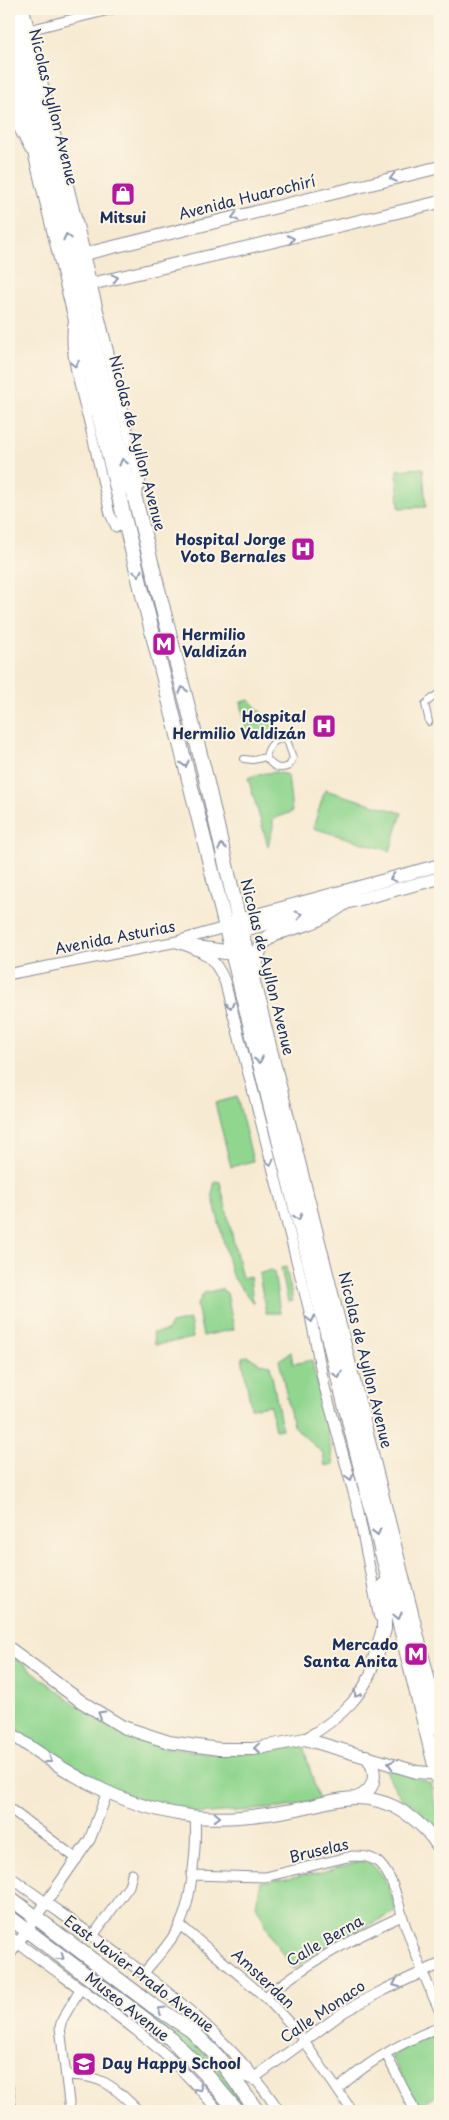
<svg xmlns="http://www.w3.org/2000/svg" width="449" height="2120" viewBox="0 0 449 2120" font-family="'Playpen Sans',sans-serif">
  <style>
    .green { fill: #90d68f; stroke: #568276 }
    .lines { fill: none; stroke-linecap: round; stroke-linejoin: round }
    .pedestrian-casing { stroke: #898c98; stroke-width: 8 }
    .minor-casing { stroke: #898c98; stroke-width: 11 }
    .tertiary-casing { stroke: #898c98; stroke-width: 12 }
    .secondary-casing { stroke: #898c98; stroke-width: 14 }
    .primary-casing { stroke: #898c98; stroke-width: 16 }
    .pedestrian { stroke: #fff; stroke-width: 6 }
    .minor { stroke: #fff; stroke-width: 9 }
    .tertiary { stroke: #fff; stroke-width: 10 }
    .secondary { stroke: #fff; stroke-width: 12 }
    .primary { stroke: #fff; stroke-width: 14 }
    .oneway { stroke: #8d97ae }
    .labels { text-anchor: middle; stroke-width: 4; stroke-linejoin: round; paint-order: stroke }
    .street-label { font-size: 15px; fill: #1b2f5e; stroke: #fcf5e5 }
    .poi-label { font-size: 15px; font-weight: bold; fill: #1b2f5e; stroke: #fcf5e5; text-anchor: end }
  </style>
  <rect width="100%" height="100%" fill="#fcf5e5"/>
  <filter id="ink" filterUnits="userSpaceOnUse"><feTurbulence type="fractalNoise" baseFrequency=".02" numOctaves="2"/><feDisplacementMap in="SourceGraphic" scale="10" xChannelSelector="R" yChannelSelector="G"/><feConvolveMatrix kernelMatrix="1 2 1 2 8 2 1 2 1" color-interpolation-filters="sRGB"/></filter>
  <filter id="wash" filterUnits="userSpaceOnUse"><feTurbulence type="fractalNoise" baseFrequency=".0096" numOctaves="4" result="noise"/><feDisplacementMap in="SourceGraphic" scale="20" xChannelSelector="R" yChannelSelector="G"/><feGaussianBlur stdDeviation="1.12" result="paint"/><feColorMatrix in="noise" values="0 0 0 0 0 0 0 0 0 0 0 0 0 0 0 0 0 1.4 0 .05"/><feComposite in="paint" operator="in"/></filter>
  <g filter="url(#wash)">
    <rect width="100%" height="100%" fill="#f7ead2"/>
    <path class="green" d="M423,468L426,507L399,508L397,470Z
      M249,700L278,730L275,735L248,739L241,702Z
      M276,772L288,775L292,812L273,819V827L268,846L248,778L258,774Z
      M325,790L402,813L390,851L313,828Z
      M237,1097L253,1161L231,1167L215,1103Z
      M215,1181L220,1182L242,1278L250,1276L253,1303L232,1276L212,1194Z
      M286,1267L293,1301L288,1302L281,1268Z
      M270,1270L274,1272L280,1313H266L259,1274Z
      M221,1289L227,1293L234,1329L203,1336L197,1305L204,1293Z
      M190,1320L193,1338L155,1345L153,1333L167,1331L171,1324Z
      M291,1352L293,1364L312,1360L334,1464L325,1466L323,1453L293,1426L279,1360Z
      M248,1356L259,1363L270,1365L282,1429L275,1430L270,1405L251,1408L242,1357Z
      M9,1653C37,1674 65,1698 94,1717C157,1757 232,1761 303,1745L319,1801L281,1808L194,1814L110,1791L9,1728Z
      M385,1766L430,1783L440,1826V1837H438C418,1817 392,1793 385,1766Z
      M361,1861C385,1866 390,1891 396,1912L329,1945L293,1969L274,1941L256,1905L261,1882L318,1873Z
      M49,1935L169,2022L207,2056L254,2111H244L234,2098L47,1939Z
      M440,2030V2093L417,2107L391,2056Z"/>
  </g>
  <g filter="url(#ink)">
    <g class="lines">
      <g class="pedestrian-casing">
        <path id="pedestrian" d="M429,722L425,704L440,692
          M244,759L253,760L266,757C268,746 276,736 287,740L293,758L289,766C278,771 272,766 266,757"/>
      </g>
      <g class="minor-casing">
        <path id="minor" d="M9,35L113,9
          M87,414L110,514L116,527
          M9,1808L77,1859
          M191,1875L265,1877L352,1856C362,1856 372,1856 380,1864C396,1881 398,1906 406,1927C416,1956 427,1984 440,2012
          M180,1925L265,1997L297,2031L352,2111
          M92,1937L129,1886L132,1874
          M9,1957L18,1943
          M143,1974C155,1959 172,1942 180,1924C192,1900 197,1844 195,1817
          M265,1997C307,1963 353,1938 402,1916
          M386,2054L415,2111
          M66,2075C103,2075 113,2086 139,2111
          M9,2089L11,2111
          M338,2089C367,2062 404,2041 440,2027
          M70,2111L60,2027L62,2020L80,1989"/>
      </g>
      <g class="tertiary-casing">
        <path id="tertiary" d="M84,254L140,481L135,499
          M74,320C68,351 80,383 87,414
          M175,942C202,950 214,955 225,982L310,1313L324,1385L357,1505L379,1616
          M9,974L175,942L226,927
          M305,1739C337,1720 371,1693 376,1652
          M9,1876C101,1944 216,2013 279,2111
          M9,1936C80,1991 163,2039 218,2111
          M18,1943L90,1839L107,1793
          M254,2078L345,2011L384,1990L440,1964"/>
      </g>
      <g class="secondary-casing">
        <path id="secondary" d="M23,9L84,254
          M9,88L19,126L31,149
          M64,259L440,167
          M70,286L79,283L91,284L440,202
          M231,924L238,920L440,865
          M232,929L240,931L440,878
          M9,1648L82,1702L123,1727L169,1742L219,1749H253L305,1739L417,1772L440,1774
          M9,1732C63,1771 117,1805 184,1815C218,1821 253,1817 286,1811C309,1808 333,1798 356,1798C392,1798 422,1820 440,1849
          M356,1798C376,1791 379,1772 366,1756"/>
      </g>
      <g class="primary-casing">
        <path id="primary" d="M12,9L126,474L135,499L205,774L254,986L440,1729
          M9,45L142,591L440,1785
          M196,948L233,953
          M255,973C257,930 278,934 311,922C323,918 334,910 344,903
          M375,1659L384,1629V1585
          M9,1897L152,2005L191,2030L217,2056L257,2111
          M9,1917L171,2039L203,2071L237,2111
          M225,2065L254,2078"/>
      </g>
      <use href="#pedestrian" class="pedestrian"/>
      <use href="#minor" class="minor"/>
      <use href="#tertiary" class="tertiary"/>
      <use href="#secondary" class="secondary"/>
      <use href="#primary" class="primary"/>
    </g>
    <defs><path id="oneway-chevron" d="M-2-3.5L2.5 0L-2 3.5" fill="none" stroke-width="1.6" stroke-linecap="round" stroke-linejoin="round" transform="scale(1.25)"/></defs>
    <g class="oneway">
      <use href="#oneway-chevron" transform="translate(393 178) rotate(166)"/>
      <use href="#oneway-chevron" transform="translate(235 217) rotate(166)"/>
      <use href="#oneway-chevron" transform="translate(67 237) rotate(-103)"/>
      <use href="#oneway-chevron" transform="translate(291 239) rotate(-13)"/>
      <use href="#oneway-chevron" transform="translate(115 278) rotate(-13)"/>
      <use href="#oneway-chevron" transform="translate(75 364) rotate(78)"/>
      <use href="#oneway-chevron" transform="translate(123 462) rotate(-104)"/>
      <use href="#oneway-chevron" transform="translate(138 573) rotate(77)"/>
      <use href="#oneway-chevron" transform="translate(183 690) rotate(-104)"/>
      <use href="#oneway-chevron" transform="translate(185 764) rotate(76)"/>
      <use href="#oneway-chevron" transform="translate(222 847) rotate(-103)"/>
      <use href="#oneway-chevron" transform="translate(393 878) rotate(165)"/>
      <use href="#oneway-chevron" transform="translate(299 915) rotate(-15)"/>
      <use href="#oneway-chevron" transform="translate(230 1005) rotate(76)"/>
      <use href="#oneway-chevron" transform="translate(259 1060) rotate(76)"/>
      <use href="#oneway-chevron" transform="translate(270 1162) rotate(75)"/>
      <use href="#oneway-chevron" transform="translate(298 1217) rotate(76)"/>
      <use href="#oneway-chevron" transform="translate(311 1319) rotate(77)"/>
      <use href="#oneway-chevron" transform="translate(338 1375) rotate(76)"/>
      <use href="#oneway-chevron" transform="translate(350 1477) rotate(75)"/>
      <use href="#oneway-chevron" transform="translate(377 1532) rotate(76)"/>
      <use href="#oneway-chevron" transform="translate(398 1616) rotate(76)"/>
      <use href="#oneway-chevron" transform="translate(357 1694) rotate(123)"/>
      <use href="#oneway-chevron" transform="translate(101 1714) rotate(-149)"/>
      <use href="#oneway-chevron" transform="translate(257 1748) rotate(174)"/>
      <use href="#oneway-chevron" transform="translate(49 1760) rotate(34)"/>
      <use href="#oneway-chevron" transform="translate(391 1764) rotate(-164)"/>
      <use href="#oneway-chevron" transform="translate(217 1817) rotate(1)"/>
      <use href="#oneway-chevron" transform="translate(61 1957) rotate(36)"/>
      <use href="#oneway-chevron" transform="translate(396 1984) rotate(155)"/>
      <use href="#oneway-chevron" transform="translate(161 2010) rotate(-149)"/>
      <use href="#oneway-chevron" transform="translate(199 2088) rotate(48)"/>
    </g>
  </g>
  <defs>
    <g id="shop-square" transform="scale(1.25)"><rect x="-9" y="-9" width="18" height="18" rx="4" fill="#b5179e" stroke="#fcf5e5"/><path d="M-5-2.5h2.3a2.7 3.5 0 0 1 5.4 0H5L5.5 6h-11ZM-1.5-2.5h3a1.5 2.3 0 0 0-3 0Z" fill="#fff"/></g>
    <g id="hospital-square" transform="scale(1.25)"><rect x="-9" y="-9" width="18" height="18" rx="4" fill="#b5179e" stroke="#fcf5e5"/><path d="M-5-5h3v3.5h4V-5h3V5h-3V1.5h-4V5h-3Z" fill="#fff"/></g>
    <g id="metro-square" transform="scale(1.25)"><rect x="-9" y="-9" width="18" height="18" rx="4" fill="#b5179e" stroke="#fcf5e5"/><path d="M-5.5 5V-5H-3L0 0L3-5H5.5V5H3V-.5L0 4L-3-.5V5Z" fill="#fff"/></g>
    <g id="school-square" transform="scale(1.25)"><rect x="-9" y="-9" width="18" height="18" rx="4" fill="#b5179e" stroke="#fcf5e5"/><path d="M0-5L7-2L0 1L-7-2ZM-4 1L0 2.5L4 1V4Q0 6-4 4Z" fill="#fff"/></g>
  </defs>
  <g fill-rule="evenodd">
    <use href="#shop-square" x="123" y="194"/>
    <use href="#hospital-square" x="303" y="549"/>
    <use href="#metro-square" x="164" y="644"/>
    <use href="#hospital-square" x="324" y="726"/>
    <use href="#metro-square" x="416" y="1654"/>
    <use href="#school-square" x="84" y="2064"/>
  </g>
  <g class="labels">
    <g class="street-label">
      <text transform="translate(53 107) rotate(76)" y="5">Nicolas Ayllon Avenue</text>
      <text transform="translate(247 198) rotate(-14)" y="5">Avenida Huarochirí</text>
      <text transform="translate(137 443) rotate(75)" y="5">Nicolas de Ayllon Avenue</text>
      <text transform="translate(115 938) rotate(-11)" y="5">Avenida Asturias</text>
      <text transform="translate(267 967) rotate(76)" y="5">Nicolas de Ayllon Avenue</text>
      <text transform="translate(365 1360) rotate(76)" y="5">Nicolas de Ayllon Avenue</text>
      <text transform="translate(319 1851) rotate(-13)" y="5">Bruselas</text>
      <text transform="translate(325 1941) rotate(-30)" y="5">Calle Berna</text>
      <text transform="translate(139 1974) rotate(37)" y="5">East Javier Prado Avenue</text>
      <text transform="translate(263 1979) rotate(43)" y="5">Amsterdan</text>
      <text transform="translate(127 2007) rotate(38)" y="5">Museo Avenue</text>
      <text transform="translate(323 2012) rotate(-34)" y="5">Calle Monaco</text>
    </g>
    <g class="poi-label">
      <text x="123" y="223" text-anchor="middle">Mitsui</text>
      <text x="286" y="545">Hospital Jorge<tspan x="286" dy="17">Voto Bernales</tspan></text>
      <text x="182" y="640" text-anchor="start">Hermilio<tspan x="182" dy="17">Valdizán</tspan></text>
      <text x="306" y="722">Hospital<tspan x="306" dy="17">Hermilio Valdizán</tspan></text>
      <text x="398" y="1650">Mercado<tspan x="398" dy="17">Santa Anita</tspan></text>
      <text x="102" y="2069" text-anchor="start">Day Happy School</text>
    </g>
  </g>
  <rect width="449" height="2120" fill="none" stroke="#fcf5e5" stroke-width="30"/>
</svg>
